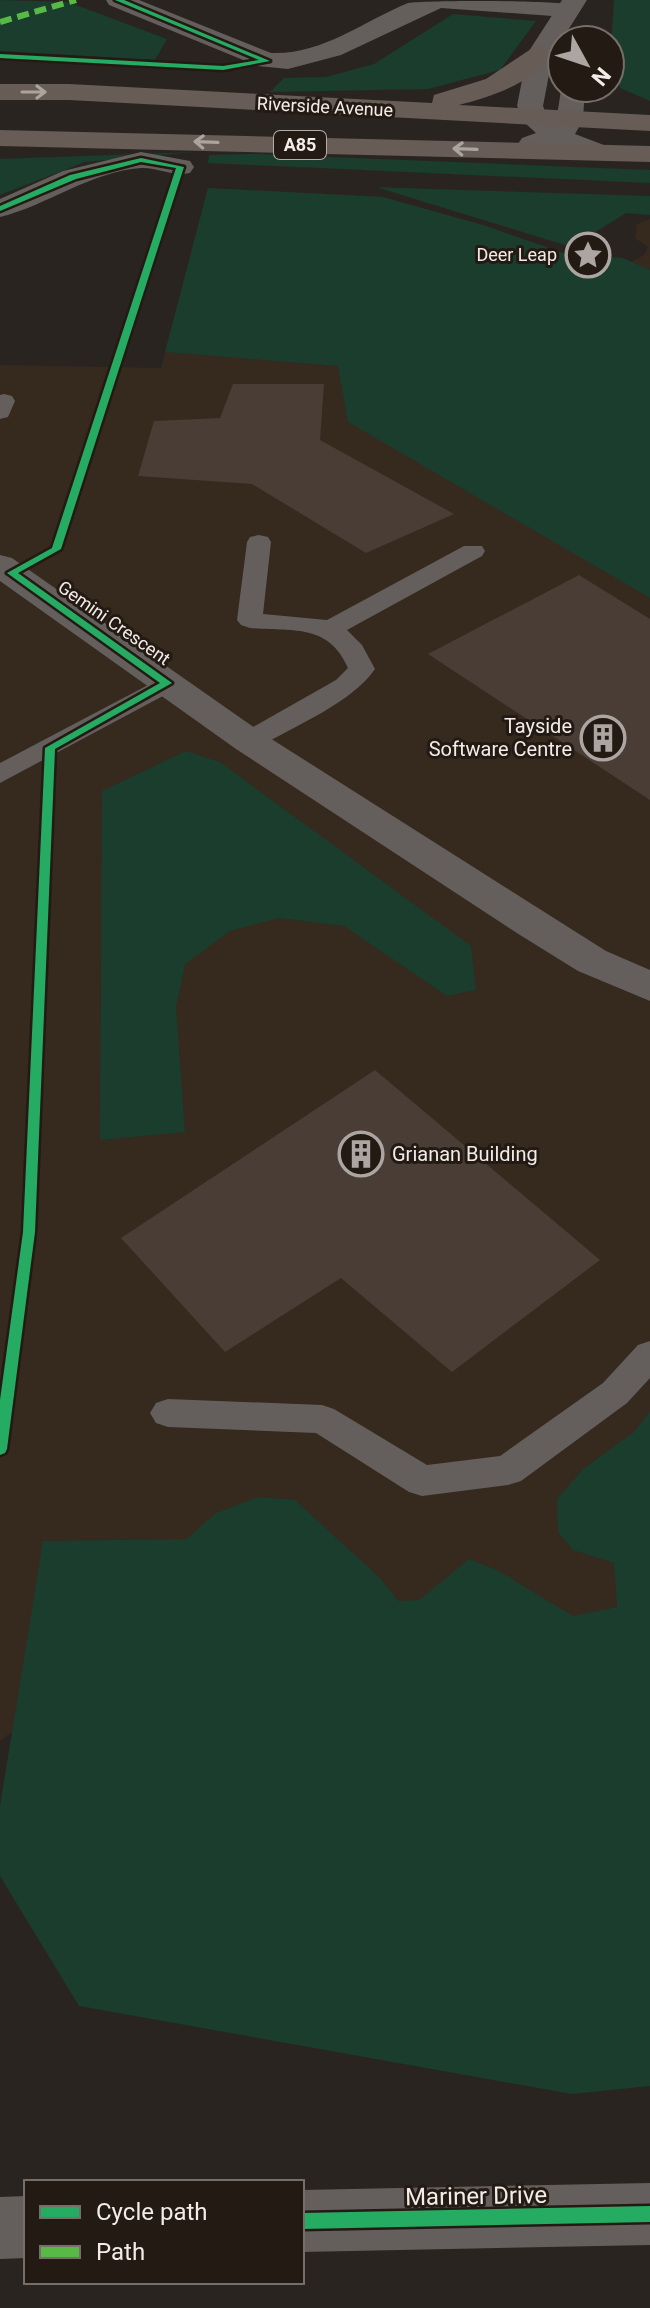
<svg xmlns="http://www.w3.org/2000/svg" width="650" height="2308" viewBox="0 0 650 2308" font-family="Roboto,sans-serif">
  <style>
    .commercial { fill: #36291d }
    .green { fill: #1a3d2d }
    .building { fill: #4a3d35 }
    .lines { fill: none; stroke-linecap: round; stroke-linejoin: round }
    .service { fill: #645f5c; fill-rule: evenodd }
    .minor { fill: #645f5c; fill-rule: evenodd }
    .tertiary { fill: #645f5c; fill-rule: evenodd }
    .primary { fill: #675c56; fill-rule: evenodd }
    .quiet { stroke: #58b947; stroke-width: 6; stroke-dasharray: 12 6; stroke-linecap: butt }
    .cycleway-casing { stroke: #241a14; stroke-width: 5 }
    .cycleway { fill: #26ab63; fill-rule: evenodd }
    .oneway { stroke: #aca49e }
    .labels { text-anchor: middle; stroke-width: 6; stroke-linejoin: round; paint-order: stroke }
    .far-street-label { font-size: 18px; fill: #f2ebe7; stroke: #241a14 }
    .shield { fill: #241a14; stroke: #b4aca8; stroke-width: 2 }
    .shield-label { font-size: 18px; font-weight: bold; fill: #f2ebe7 }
    .far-poi-label { font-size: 18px; fill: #f2ebe7; stroke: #241a14; text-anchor: end }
    .poi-label { font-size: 20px; fill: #f2ebe7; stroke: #241a14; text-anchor: end }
    .near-street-label { font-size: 24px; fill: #f2ebe7; stroke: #241a14 }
  </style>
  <rect width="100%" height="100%" fill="#2a2420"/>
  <path class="commercial" d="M208,188L383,197L483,225L566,254L623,258L631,262L644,255L648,247L635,238L637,224L650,219V1971L13,1731L0,1741V365L161,368Z"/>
  <path class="green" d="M0,0L68,2L167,39L155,60L0,51Z
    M614,0H650V101L620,88L610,64Z
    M453,14L536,21L500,70L428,89L270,92L284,78L326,77L374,64Z
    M194,152L85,162L0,195V159Z
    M257,154L650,170V183L208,163L209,155Z
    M247,183L650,196V215L626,213L571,247L376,187Z
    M208,188L383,197L483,225L566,254L623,258L650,270V598L348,422L338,366L165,352Z
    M186,751L220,762L471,946L476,990L447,996L344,926L279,918L230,931L185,964L176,1007L185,1132L100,1140L102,791Z
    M650,1411V2086L572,2094L79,2006L0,1876V1806L43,1541L186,1539L216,1513L258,1497L295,1500L379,1577L398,1601L419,1600L469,1559L497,1570L573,1616L617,1607L614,1563L573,1550L558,1532L557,1499L583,1469L634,1432Z"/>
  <path class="building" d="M233,384H324L320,440L454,514L366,553L252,484L138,476L154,421L220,418Z
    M579,575L650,619V800L428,654Z
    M375,1070L600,1260L452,1372L341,1278L225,1352L121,1238Z"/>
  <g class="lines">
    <path class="service" d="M4,394L12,396L15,401L8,417L0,419V395Z
      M259,535L268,537L271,542L263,614L327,620L464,546H482L485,551L482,556L347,630L362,645L375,669C352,703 294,726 259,747L249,749L239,747L236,741L239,735L336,680L348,668C328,623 293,632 250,628L241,625L237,620L247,542L250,537Z
      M167,675L176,677L180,683L176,689L0,783V763Z
      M650,1341V1378L627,1403L521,1481L508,1485L422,1496L409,1492L316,1433L168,1427L156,1423L150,1413L156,1403L168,1399L322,1405L334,1409L427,1465L500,1456L603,1383L638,1345Z"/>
    <path class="minor" d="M106,0H139L271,53C322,55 362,22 408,3C429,0 550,0 575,5L578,10L575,15L566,17L441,8L341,55L288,69L258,66L109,5Z
      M141,152L190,161L194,167L190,173C172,177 158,167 141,168C92,171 46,206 0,217V199L63,171Z
      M0,555L12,558L262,733L606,951L650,970V1001L578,971L520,935L236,749L0,581Z
      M650,2183V2245L302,2252V2190Z
      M26,2196V2258L0,2259V2197Z"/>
    <path class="tertiary" d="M562,0H587L553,54L543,106L546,114L556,122L562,84V88H585L583,120L575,134L609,147L612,153L609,159C587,164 572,144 553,145C541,146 535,153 522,150L518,144L522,138L536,133L525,123L517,106L527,54Z"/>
    <path class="primary" d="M540,46L549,49L553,54C533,83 491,97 459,105L650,115V131L69,100H0V84H69L432,103L434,95L486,79L531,49Z
      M0,130L650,146V162L0,146Z"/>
    <path class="quiet" d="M0,22L76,0"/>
    <g class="cycleway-casing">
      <path id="cycleway" d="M115,0H124L270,61L223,70L0,58V54L223,66L259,60Z
        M141,158L184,167L61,549L18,573L172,683L55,749L35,1232L7,1449L5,1453L0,1455V1400L23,1232L45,748L160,683L7,573L52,548L176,168L141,162L76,179L0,211V206L70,175Z
        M650,2206V2222L302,2229V2213Z"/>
    </g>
    <use href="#cycleway" class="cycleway"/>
  </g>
  <defs><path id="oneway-shaft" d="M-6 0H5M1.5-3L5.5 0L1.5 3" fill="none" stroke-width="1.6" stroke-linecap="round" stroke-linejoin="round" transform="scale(2)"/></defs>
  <g class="oneway">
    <use href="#oneway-shaft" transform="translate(34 92)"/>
    <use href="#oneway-shaft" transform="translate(206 142) rotate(-178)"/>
    <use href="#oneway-shaft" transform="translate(465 149) rotate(-178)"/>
  </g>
  <defs>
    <g id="sight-ring" transform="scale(2.3)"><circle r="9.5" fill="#241a14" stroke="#aca5a1" stroke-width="1.5"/><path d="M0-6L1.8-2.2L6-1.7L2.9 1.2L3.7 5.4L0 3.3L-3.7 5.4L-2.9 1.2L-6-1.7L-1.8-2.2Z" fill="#aca5a1"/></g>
    <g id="building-ring" transform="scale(2.3)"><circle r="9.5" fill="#241a14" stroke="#aca5a1" stroke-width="1.5"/><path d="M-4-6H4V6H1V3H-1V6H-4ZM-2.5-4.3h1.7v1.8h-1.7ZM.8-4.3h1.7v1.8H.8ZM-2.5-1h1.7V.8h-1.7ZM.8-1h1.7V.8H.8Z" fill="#aca5a1"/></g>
  </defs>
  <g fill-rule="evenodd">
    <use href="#sight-ring" x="588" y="255"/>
    <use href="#building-ring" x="603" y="738"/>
    <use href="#building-ring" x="361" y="1154"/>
  </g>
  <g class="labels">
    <g class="far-street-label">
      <text transform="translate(325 107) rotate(3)" y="6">Riverside Avenue</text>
      <text transform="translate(114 623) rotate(35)" y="6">Gemini Crescent</text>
    </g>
    <rect class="shield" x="274" y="131" width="52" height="28" rx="6"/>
    <g class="shield-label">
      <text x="300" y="151">A85</text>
    </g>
    <g class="far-poi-label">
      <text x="557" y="261">Deer Leap</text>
    </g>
    <g class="poi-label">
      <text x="572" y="733">Tayside<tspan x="572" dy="23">Software Centre</tspan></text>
      <text x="392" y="1161" text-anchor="start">Grianan Building</text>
    </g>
    <g class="near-street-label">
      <text transform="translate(476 2196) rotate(-1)" y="8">Mariner Drive</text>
    </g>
  </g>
  <rect x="24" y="2180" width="280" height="104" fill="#241a14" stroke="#766e68" stroke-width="2"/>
  <rect x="40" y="2206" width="40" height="12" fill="#26ab63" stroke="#766e68" stroke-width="2"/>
  <text x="96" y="2220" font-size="24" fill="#f2ebe7">Cycle path</text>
  <rect x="40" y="2246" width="40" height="12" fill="#58b947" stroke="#766e68" stroke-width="2"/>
  <text x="96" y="2260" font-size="24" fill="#f2ebe7">Path</text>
  <g transform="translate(586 64) rotate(130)"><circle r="38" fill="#241a14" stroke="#766e68" stroke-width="2"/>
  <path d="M0-6L14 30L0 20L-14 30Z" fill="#aca5a1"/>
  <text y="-12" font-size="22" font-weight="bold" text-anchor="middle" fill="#f2ebe7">N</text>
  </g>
</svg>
